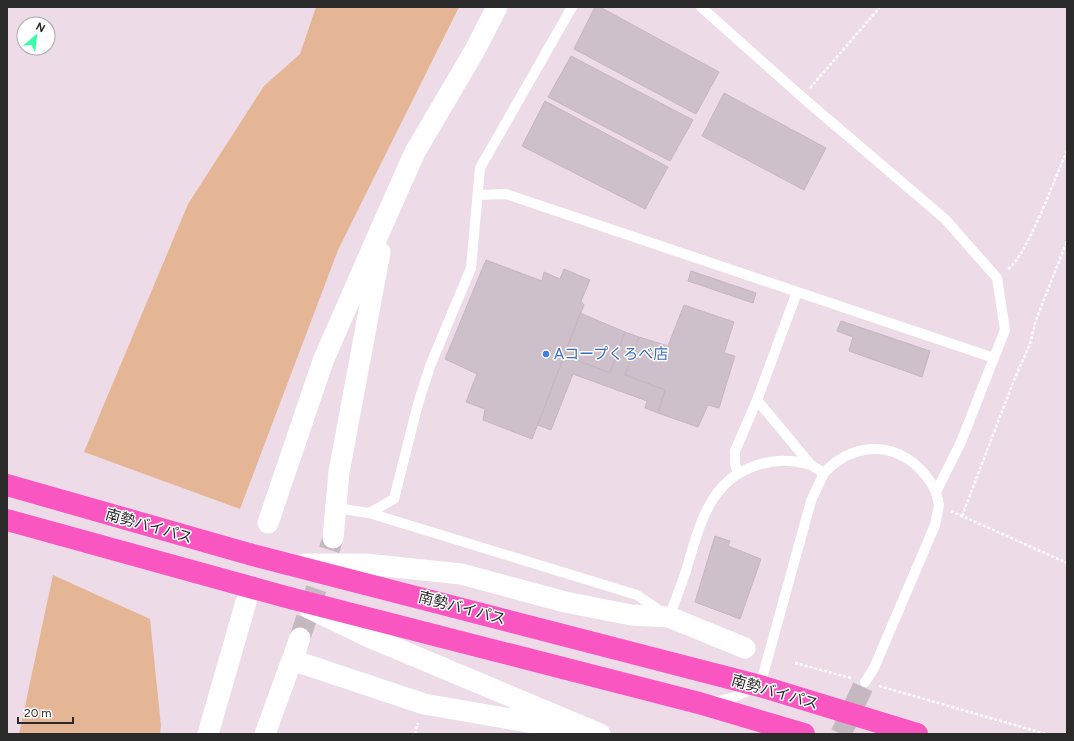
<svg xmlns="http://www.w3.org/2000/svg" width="1074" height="741" viewBox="0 0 1074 741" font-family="Figtree,'Noto Sans JP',sans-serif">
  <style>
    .green { fill: #e5b696 }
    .building { fill: #cec0ca; stroke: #c8b5c1 }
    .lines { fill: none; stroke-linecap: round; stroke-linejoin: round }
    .minor-tunnel { stroke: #c6b8c1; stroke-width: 21; stroke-dasharray: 21 10; stroke-linecap: butt }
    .path { stroke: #fff; stroke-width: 2.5; stroke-dasharray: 3 2; stroke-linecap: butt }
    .service { stroke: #fff; stroke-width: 10 }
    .minor { stroke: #fff; stroke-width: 21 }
    .trunk { stroke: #fa56c2; stroke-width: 22 }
    .shop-dot { fill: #3f7fe0; stroke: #fff; stroke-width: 1.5 }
    .labels { text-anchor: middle; stroke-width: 3; stroke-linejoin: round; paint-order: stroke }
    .shop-label { font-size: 15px; fill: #366cbe; stroke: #fff; text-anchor: start }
    .street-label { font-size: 15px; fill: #2a2a2a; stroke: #fff }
  </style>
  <rect width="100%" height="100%" fill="#eddbe7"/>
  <path class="green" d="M316,7H459L338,250L240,509L84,452L188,204L264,86L300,54Z
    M53,575L150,619L161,726L160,734H19Z"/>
  <path class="building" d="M595,7H600L719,72L696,114L574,49Z
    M571,56L693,120L670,161L548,97Z
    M724,93L826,148L804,190L702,136Z
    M545,101L668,167L645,209L522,146Z
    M486,260L542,281L544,272L560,279L564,269L590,280L581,301L584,305L532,439L483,420L485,409L466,402L477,374L445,359Z
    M691,271L756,293L753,303L688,281Z
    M684,305L734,322L724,353L735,356L719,408L708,405L698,427L658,413L665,390L625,375L639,337L668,346Z
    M580,313L625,332L610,373L564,355Z
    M841,321L930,351L922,377L849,351L853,337L837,331Z
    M625,332L639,337L625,375L665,390L658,413L645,408L647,401L573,374L551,430L538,425L564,355L610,373Z
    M715,536L730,541L728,546L761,559L740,619L695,602Z"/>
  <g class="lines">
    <path class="minor-tunnel" d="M300,638L333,538
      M841,734L865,682"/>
    <path class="path" d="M810,88L880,7
      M1008,269C1028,254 1055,177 1067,151
      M951,511L1067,563
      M962,516L1014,380L1030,344L1036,320L1067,241
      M795,663L851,678
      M879,686L1046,734
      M415,734L418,723"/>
    <path class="service" d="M701,7L802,97L945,219L997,278L1005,330L961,442L936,492L939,505L935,525L874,668L865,682
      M478,195L506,194L994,358
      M738,473L735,464V451L757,400
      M824,473C860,434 913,444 936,492
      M336,508L369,513L394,499L418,404L430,366L471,268L480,168L572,7
      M369,513L637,595L669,617C675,601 681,586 686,571C698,530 708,483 752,467C773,459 790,459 811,465L757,400L797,292
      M713,702L732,698L760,686L811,501L824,473L811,465"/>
    <path class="minor" d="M268,523L323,361L386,217L415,152L475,50L497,7
      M333,538L339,472L380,252
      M305,564H366L461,574L565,602L631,615L669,617L745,648
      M309,608L369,637L600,734
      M292,660L424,704L563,728
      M208,734L246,602
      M265,734L300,638"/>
    <path class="trunk" d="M7,485L249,554L760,686L917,734
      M7,520L286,597L699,703L804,734"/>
  </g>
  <circle class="shop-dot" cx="546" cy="354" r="4"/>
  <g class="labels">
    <g class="shop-label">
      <text x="554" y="359">Aコープくろべ店</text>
    </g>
    <g class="street-label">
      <text transform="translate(149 526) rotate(16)" y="5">南勢バイパス</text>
      <text transform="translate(462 608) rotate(15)" y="5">南勢バイパス</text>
      <text transform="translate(775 692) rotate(16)" y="5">南勢バイパス</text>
    </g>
  </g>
  <rect width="1074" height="741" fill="none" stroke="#2a2a2a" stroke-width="16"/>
  <g transform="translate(36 36) rotate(28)"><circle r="19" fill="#ffffff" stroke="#aaaaaa"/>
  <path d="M0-3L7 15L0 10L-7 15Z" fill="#36ffa7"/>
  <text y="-6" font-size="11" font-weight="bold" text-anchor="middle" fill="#2a2a2a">N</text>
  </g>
  <path d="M18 717v6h55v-6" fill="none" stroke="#2a2a2a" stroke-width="2"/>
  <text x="24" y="717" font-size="12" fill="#2a2a2a" stroke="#ffffff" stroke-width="3" paint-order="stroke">20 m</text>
</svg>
